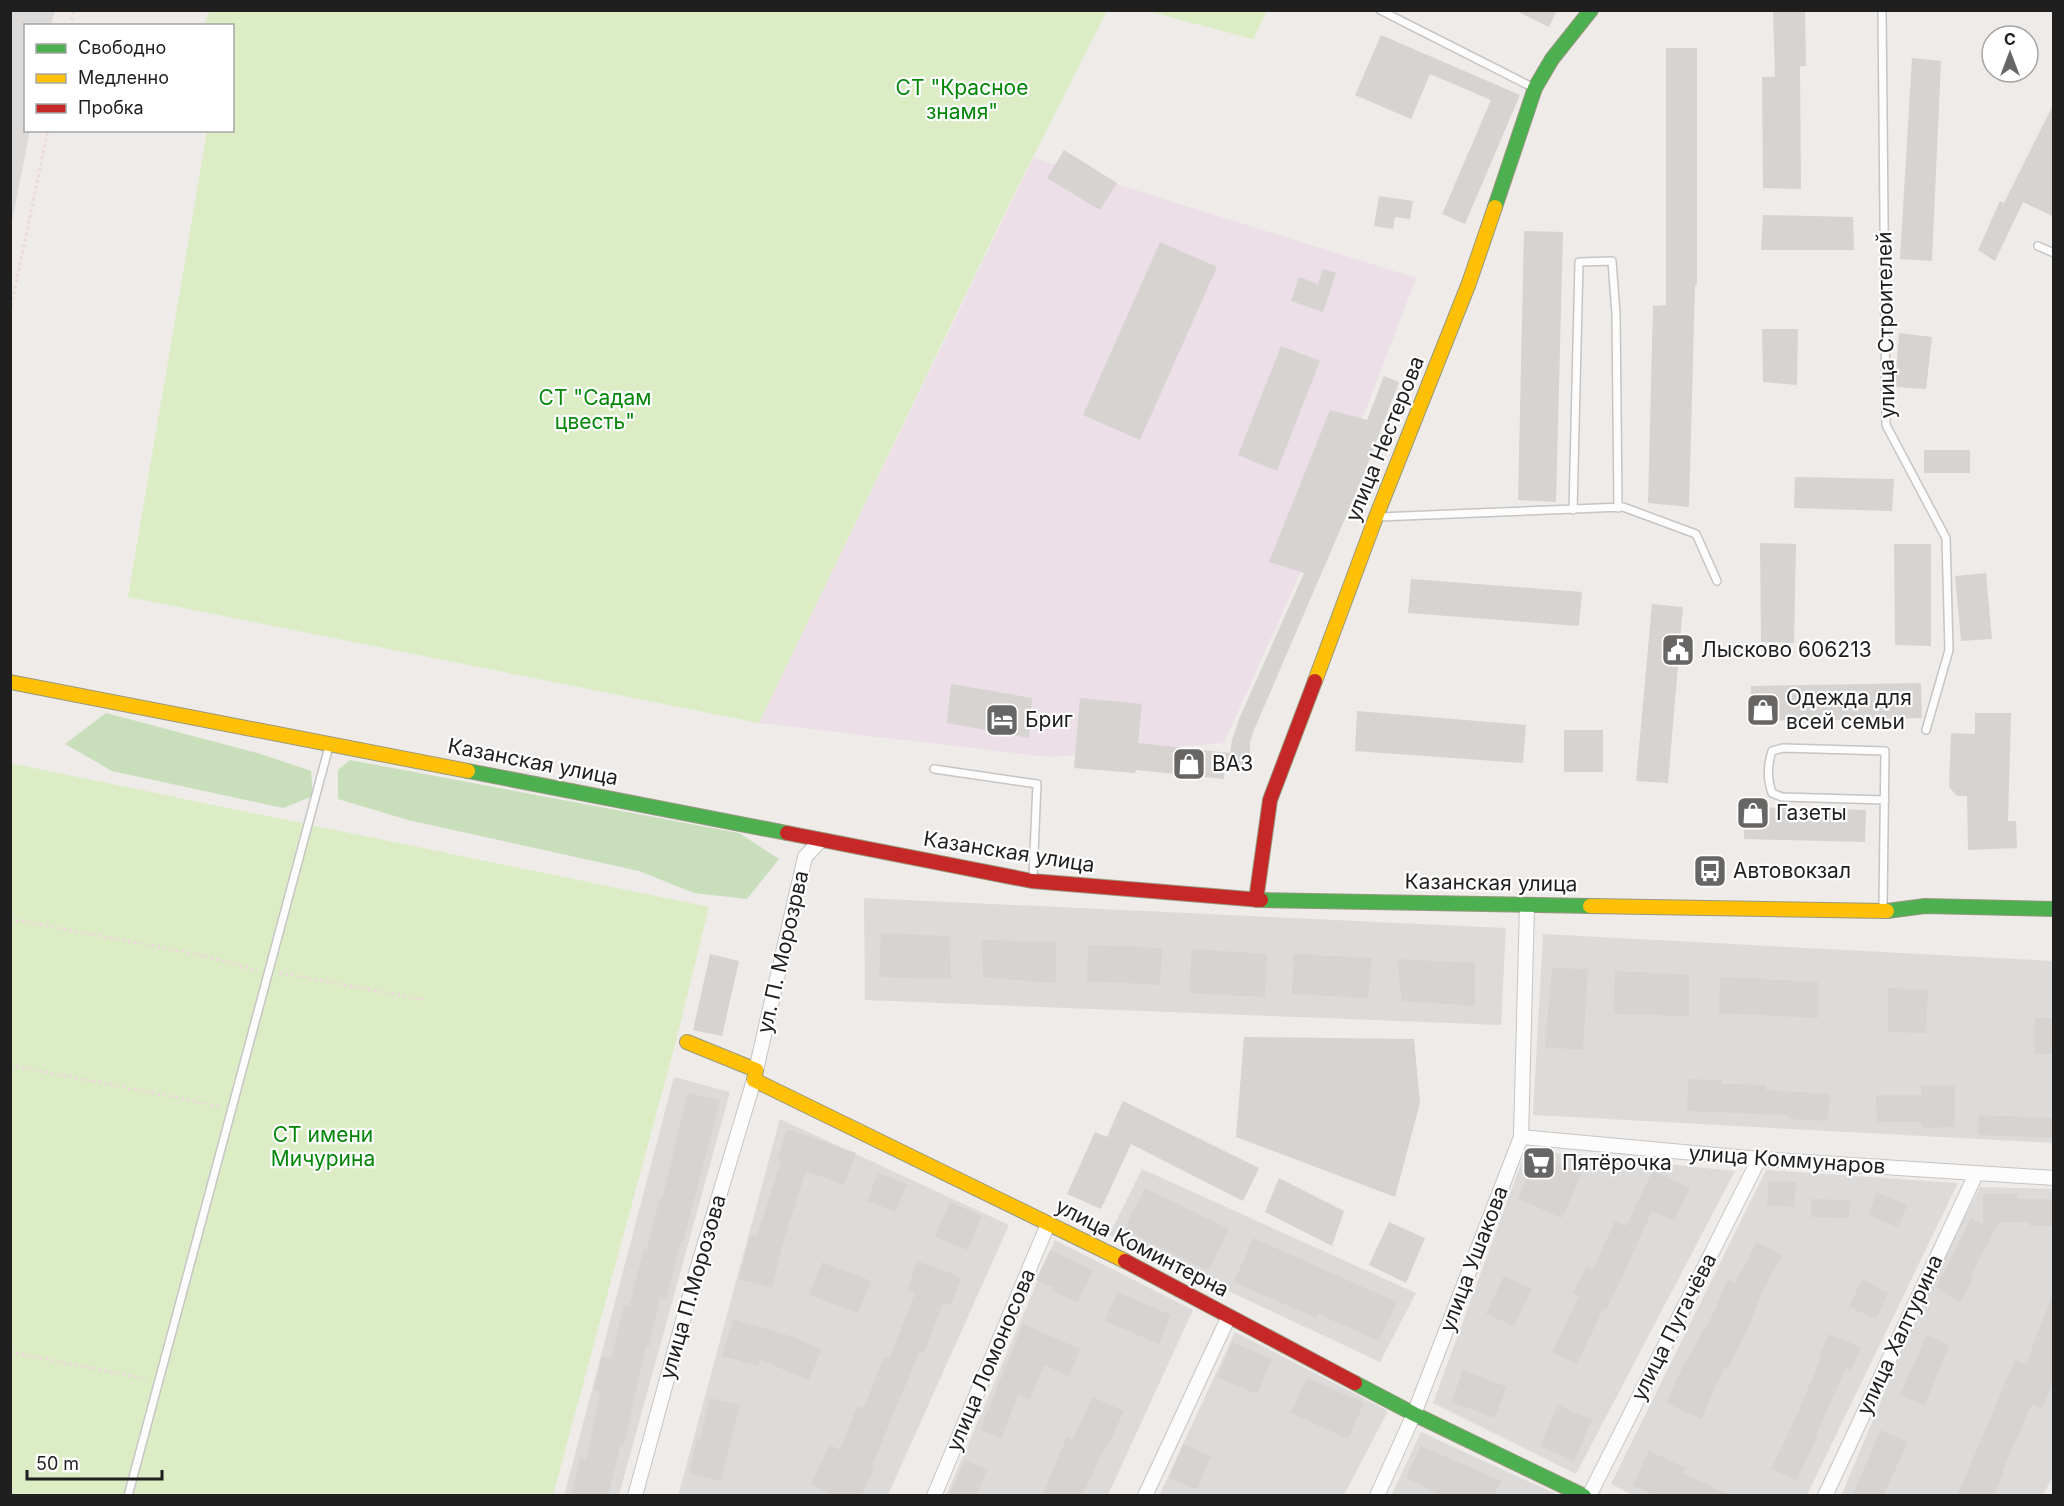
<svg xmlns="http://www.w3.org/2000/svg" width="2064" height="1506" viewBox="0 0 2064 1506" font-family="Inter,sans-serif">
  <style>
    .residential { fill: #dddbd9 }
    .industrial { fill: #ecdfe7 }
    .grass { fill: #dcedc5 }
    .forest { fill: #c9debb }
    .building { fill: #d6d3d1 }
    .lines { fill: none; stroke-linecap: round; stroke-linejoin: round }
    .lane-casing { stroke: #c6c5c4; stroke-width: 10 }
    .street-casing { stroke: #c6c5c4; stroke-width: 16 }
    .fast-casing { stroke: #98987e; stroke-width: 16 }
    .slow-casing { stroke: #98987e; stroke-width: 16 }
    .jam-casing { stroke: #98987e; stroke-width: 16 }
    .path { stroke: #ebdad9; stroke-width: 3; stroke-dasharray: 3 3; stroke-linecap: butt }
    .lane { stroke: #fcfcfc; stroke-width: 7 }
    .street { stroke: #fcfcfc; stroke-width: 14 }
    .fast { stroke: #4caf50; stroke-width: 14 }
    .slow { stroke: #ffc107; stroke-width: 14 }
    .jam { stroke: #c62828; stroke-width: 14 }
    .labels { text-anchor: middle; stroke-width: 4.5; stroke-linejoin: round; paint-order: stroke }
    .park-label { font-size: 21px; fill: #048609; stroke: #fff }
    .street-label { font-size: 21px; fill: #1f1f1f; stroke: #fff }
    .poi-label { font-size: 21px; fill: #1f1f1f; stroke: #fff; text-anchor: start }
  </style>
  <rect width="100%" height="100%" fill="#eeebe8"/>
  <path class="residential" d="M11,10L55,11L51,25L26,26V130L30,131L11,226Z
    M864,898L1506,928L1501,1025L865,1000Z
    M1543,934L2053,961V1143L1533,1115Z
    M674,1077L730,1092L619,1495L564,1496Z
    M780,1119L1009,1225L888,1495L678,1496Z
    M1526,1150L1735,1171L1576,1474L1433,1403Z
    M1142,1169L1416,1293L1380,1362L1109,1235Z
    M1766,1170L1958,1183L1807,1495H1633L1611,1484Z
    M1980,1187L2053,1189L2054,1474L2043,1495L1841,1496L1930,1284Z
    M1055,1240L1193,1310L1108,1495L946,1496Z
    M1235,1332L1388,1411L1344,1495L1159,1496Z
    M1421,1432L1558,1495L1391,1496Z"/>
  <path class="industrial" d="M1033,158L1416,278L1324,520L1224,743L1049,757L759,723Z"/>
  <path class="grass" d="M210,10L1107,11L1012,198L759,723L128,597L207,131L232,130V26L204,25Z
    M1147,11H1267L1253,39Z
    M10,763L709,907L676,1041L553,1495H11Z"/>
  <path class="forest" d="M106,713L261,754L311,771L313,796L283,808L112,771L65,744Z
    M350,760L739,833L779,859L747,899L694,893L639,871L408,820L338,799V770Z"/>
  <path class="building" d="M1514,10H1557L1549,27Z
    M1773,10H1805L1806,66H1800L1801,189L1763,188L1762,77H1775Z
    M1381,35L1520,95L1465,224L1442,214L1491,100L1430,74L1411,119L1355,95Z
    M1666,48H1697V285H1695L1689,507L1648,503L1653,306L1666,305Z
    M1912,58L1941,61L1932,261L1900,259Z
    M2054,103V217L2023,202L1995,261L1978,250L2000,201L2004,203Z
    M1064,150L1117,183L1100,210L1047,178Z
    M1379,196L1413,201L1410,219L1395,217L1393,229L1374,226Z
    M1763,215L1853,217L1854,250H1761Z
    M1524,231L1563,232L1556,502L1518,500Z
    M1160,242L1217,267L1140,440L1083,415Z
    M1323,269L1336,273L1323,312L1291,301L1299,277L1318,284Z
    M1762,329H1798L1797,385L1763,382Z
    M1899,333L1932,337L1926,389L1895,387Z
    M1281,346L1320,361L1277,471L1238,455Z
    M1384,376L1399,382L1362,479L1254,730L1250,742V769L1225,767L1224,779L1136,770L1135,773L1074,768L1080,698L1142,704L1138,743L1230,753L1232,740L1239,719L1304,573L1269,562L1330,410L1367,420Z
    M1924,450H1970V473H1924Z
    M1795,477L1894,479L1892,511L1794,508Z
    M1760,543L1796,544L1794,643L1761,642Z
    M1894,544H1931V646L1895,645Z
    M1986,573L1992,639L1961,641L1955,576Z
    M1411,579L1582,592L1579,626L1408,613Z
    M1652,604L1683,607L1668,783L1636,781Z
    M1921,683L1922,718L1831,720V728L1817,729L1816,720L1751,721V686Z
    M951,684L1032,698L1029,738L947,723Z
    M1357,711L1526,725L1523,763L1355,751Z
    M1975,713H2011L2008,821H2016L2017,848L1968,850L1967,796H1957L1949,787L1951,733L1975,734Z
    M1564,730H1603V772H1564Z
    M1745,807L1866,810L1865,842L1744,839Z
    M881,933L950,936L951,979L879,977Z
    M982,940L1056,942V983L983,977Z
    M1088,945L1162,948L1160,985L1087,981Z
    M1192,949L1267,954L1265,997L1189,993Z
    M710,954L739,961L722,1036L693,1030Z
    M1294,954L1372,958L1368,998L1292,994Z
    M1397,959L1475,963V1006L1402,1001Z
    M1552,968L1588,969L1583,1050L1545,1047Z
    M1615,971L1689,975V1016L1614,1014Z
    M1720,977L1818,982V1018L1719,1013Z
    M1888,988L1928,990L1926,1033L1888,1032Z
    M2035,1018H2054V1054H2034Z
    M1244,1037L1414,1039L1420,1103L1395,1197L1236,1137Z
    M1688,1079L1722,1080V1084L1766,1085V1090L1830,1094L1828,1121L1788,1119V1115L1687,1111Z
    M1921,1085H1955V1127L1922,1128L1921,1122H1877L1876,1095H1921Z
    M688,1093L720,1100L683,1243H680L666,1300L660,1298L649,1347L646,1346L624,1445L621,1444L608,1496H583L572,1493L580,1458L586,1460L600,1392L594,1390L602,1357L611,1359L624,1305L629,1306L644,1248L647,1249L660,1198L662,1199Z
    M1123,1101L1259,1168L1243,1201L1131,1144L1101,1209L1067,1194L1095,1132L1107,1137Z
    M1979,1115L2054,1118V1138L1978,1135Z
    M787,1129L856,1153L844,1185L806,1171L783,1243L772,1288L739,1279L750,1235L757,1236L781,1161L777,1160Z
    M1537,1154L1582,1173L1562,1218L1518,1199Z
    M1653,1170L1690,1188L1674,1221L1652,1211L1620,1282L1606,1310L1603,1309L1577,1364L1552,1352L1579,1296L1573,1293L1587,1265L1593,1269L1615,1221L1626,1226Z
    M878,1173L907,1184L896,1212L867,1201Z
    M1279,1178L1344,1211L1332,1246L1265,1212Z
    M1769,1181L1796,1182L1794,1207L1767,1205Z
    M1145,1188L1229,1229L1208,1271L1124,1229Z
    M1877,1192L1907,1205L1898,1227L1868,1215Z
    M1983,1194H2017V1199H2054V1226H2030V1222H1999L1971,1275L1974,1276L1960,1303L1936,1287L1971,1218L1983,1224Z
    M1811,1199L1850,1200L1849,1218L1811,1217Z
    M950,1202L982,1216L967,1250L935,1237Z
    M1389,1222L1425,1238L1406,1283L1369,1265Z
    M1253,1238L1397,1302L1379,1341L1318,1314L1316,1318L1234,1282Z
    M1757,1242L1782,1255L1761,1294L1748,1329L1727,1369L1724,1368L1701,1419L1666,1403L1683,1366L1707,1324L1708,1325L1728,1279L1735,1283Z
    M1050,1250L1093,1271L1077,1303L1052,1290L1053,1287L1036,1280Z
    M917,1261L961,1277L951,1305L943,1303L924,1353L919,1352L872,1466L875,1467L861,1496H834L811,1484L830,1445L840,1450L857,1406L864,1408L884,1357L889,1359L915,1293L907,1290Z
    M822,1262L871,1281L858,1313L809,1295Z
    M1504,1276L1532,1289L1514,1326L1486,1314Z
    M1862,1279L1888,1293L1876,1319L1849,1307Z
    M1117,1292L1171,1315L1159,1344L1105,1321Z
    M2052,1296L2054,1381L2042,1408L2032,1404L2002,1471L2004,1472L1994,1496H1957L2015,1360L2026,1364Z
    M733,1319L793,1337L822,1349L809,1380L760,1360L758,1366L722,1356Z
    M1023,1324L1080,1349L1069,1376L1044,1365L1030,1400L1018,1395L1001,1438L980,1430Z
    M1828,1334L1861,1347L1851,1371L1846,1368L1816,1435L1818,1436L1796,1480L1771,1469L1801,1407H1800L1821,1358L1819,1357Z
    M1927,1335L1949,1345L1925,1405L1900,1395Z
    M1232,1342L1272,1359L1257,1394L1217,1377Z
    M1463,1370L1507,1387L1495,1418L1451,1402Z
    M1307,1378L1364,1403L1348,1439L1291,1413Z
    M1092,1397L1124,1411L1108,1446L1106,1445L1082,1496H1042L1067,1437L1073,1440Z
    M710,1398L740,1405L721,1481L689,1473L697,1438L700,1439Z
    M1558,1405L1592,1420L1574,1461L1540,1446Z
    M1881,1430L1908,1442L1883,1496H1852Z
    M1183,1444L1211,1456L1197,1490L1169,1478Z
    M1421,1446L1501,1481L1494,1496H1442L1406,1478Z
    M1649,1451L1686,1468L1683,1473L1732,1496H1655L1633,1485Z
    M965,1460L987,1470L976,1496H949Z"/>
  <g class="lines">
    <g class="lane-casing">
      <path id="lane" d="M1380,10L1532,87
        M1882,10L1886,425L1946,538L1949,650L1926,730
        M2038,246L2054,253
        M1573,510L1579,262L1612,261L1616,314L1618,508
        M1379,517L1623,507L1696,534L1717,581
        M934,769L1037,784L1033,876
        M1883,906L1885,751L1783,748L1772,751C1767,766 1767,779 1772,793L1782,797L1885,800
        M128,1496L328,750"/>
    </g>
    <g class="street-casing">
      <path id="street" d="M756,1070L805,857L821,840
        M1521,1137L1759,1159L2054,1178
        M635,1496L696,1273L754,1080
        M934,1496L1048,1224
        M1145,1496L1229,1316
        M1377,1496L1414,1414L1521,1137L1527,905
        M1589,1496L1759,1159
        M1825,1496L1976,1174"/>
    </g>
    <g class="fast-casing">
      <path id="fast" d="M1495,207L1535,88L1552,59L1591,10
        M468,771L787,833
        M1261,900L1590,906
        M1887,911L1925,906L2054,909
        M1355,1383L1414,1414L1584,1496"/>
    </g>
    <g class="slow-casing">
      <path id="slow" d="M1315,681L1376,517L1469,283L1495,207
        M10,682L468,771
        M1590,906L1887,911
        M687,1042L756,1070L754,1080L1125,1261"/>
    </g>
    <g class="jam-casing">
      <path id="jam" d="M787,833L1032,881L1261,900
        M1256,900L1270,800L1315,681
        M1125,1261L1355,1383"/>
    </g>
    <path class="path" d="M70,26L74,10
      M10,312L48,130
      M10,919L202,955L258,971
      M279,973L426,1000
      M10,1065L219,1106
      M10,1352L147,1379"/>
    <use href="#lane" class="lane"/>
    <use href="#street" class="street"/>
    <use href="#fast" class="fast"/>
    <use href="#slow" class="slow"/>
    <use href="#jam" class="jam"/>
  </g>
  <defs>
    <g id="civic-square" transform="scale(1.725)"><rect x="-9" y="-9" width="18" height="18" rx="4" fill="#676665" stroke="#fff"/><path d="M-.6-6.5H3V-4.5H.6V-3L4-1V1h2V6H-6V1h2V-1L-.6-3ZM-1.2 2.5V6h2.4V2.5Z" fill="#fff"/></g>
    <g id="shop-square" transform="scale(1.725)"><rect x="-9" y="-9" width="18" height="18" rx="4" fill="#676665" stroke="#fff"/><path d="M-5-2.5h2.3a2.7 3.5 0 0 1 5.4 0H5L5.5 6h-11ZM-1.5-2.5h3a1.5 2.3 0 0 0-3 0Z" fill="#fff"/></g>
    <g id="hotel-square" transform="scale(1.725)"><rect x="-9" y="-9" width="18" height="18" rx="4" fill="#676665" stroke="#fff"/><path d="M-6-4.5h1.5V1H6V5H4.5V3h-9V5H-6ZM-4 0a1.8 1.8 0 1 1 3.6 0ZM.5 0V-2.5h3Q6-2.5 6 0Z" fill="#fff"/></g>
    <g id="bus-square" transform="scale(1.725)"><rect x="-9" y="-9" width="18" height="18" rx="4" fill="#676665" stroke="#fff"/><path d="M-5-6H5V4H4V6H2V4H-2V6H-4V4H-5ZM-3.5-4V0h7V-4ZM-3.5 1.2v1.5H-2V1.2ZM2 1.2v1.5H3.5V1.2Z" fill="#fff"/></g>
    <g id="supermarket-square" transform="scale(1.725)"><rect x="-9" y="-9" width="18" height="18" rx="4" fill="#676665" stroke="#fff"/><path d="M-6-5.5h2.5l.6 2H6L4.5 2H-2.5L-4.4-4H-6ZM-1.5 3.2a1.3 1.3 0 1 0 .1 0ZM3 3.2a1.3 1.3 0 1 0 .1 0Z" fill="#fff"/></g>
  </defs>
  <g fill-rule="evenodd">
    <use href="#civic-square" x="1678" y="650"/>
    <use href="#shop-square" x="1763" y="710"/>
    <use href="#hotel-square" x="1002" y="720"/>
    <use href="#shop-square" x="1189" y="764"/>
    <use href="#shop-square" x="1753" y="813"/>
    <use href="#bus-square" x="1710" y="871"/>
    <use href="#supermarket-square" x="1539" y="1163"/>
  </g>
  <g class="labels">
    <g class="park-label">
      <text x="962" y="95">СТ "Красное<tspan x="962" dy="24">знамя"</tspan></text>
      <text x="595" y="405">СТ "Садам<tspan x="595" dy="24">цвесть"</tspan></text>
      <text x="323" y="1142">СТ имени<tspan x="323" dy="24">Мичурина</tspan></text>
    </g>
    <g class="street-label">
      <text transform="translate(1886 325) rotate(-91)" y="7">улица Строителей</text>
      <text transform="translate(1385 439) rotate(-68)" y="7">улица Нестерова</text>
      <text transform="translate(533 762) rotate(11)" y="7">Казанская улица</text>
      <text transform="translate(1009 852) rotate(9)" y="7">Казанская улица</text>
      <text transform="translate(1491 883) rotate(1)" y="7">Казанская улица</text>
      <text transform="translate(783 952) rotate(-77)" y="7">ул. П. Морозрва</text>
      <text transform="translate(1787 1160) rotate(4)" y="7">улица Коммунаров</text>
      <text transform="translate(1142 1248) rotate(27)" y="7">улица Коминтерна</text>
      <text transform="translate(1474 1259) rotate(-69)" y="7">улица Ушакова</text>
      <text transform="translate(693 1287) rotate(-74)" y="7">улица П.Морозова</text>
      <text transform="translate(1674 1327) rotate(-63)" y="7">улица Пугачёва</text>
      <text transform="translate(1900 1335) rotate(-65)" y="7">улица Халтурина</text>
      <text transform="translate(991 1360) rotate(-67)" y="7">улица Ломоносова</text>
    </g>
    <g class="poi-label">
      <text x="1701" y="657">Лысково 606213</text>
      <text x="1786" y="705">Одежда для<tspan x="1786" dy="24">всей семьи</tspan></text>
      <text x="1025" y="727">Бриг</text>
      <text x="1212" y="771">ВАЗ</text>
      <text x="1776" y="820">Газеты</text>
      <text x="1733" y="878">Автовокзал</text>
      <text x="1562" y="1170">Пятёрочка</text>
    </g>
  </g>
  <rect width="2064" height="1506" fill="none" stroke="#1f1f1f" stroke-width="24"/>
  <rect x="24" y="24" width="210" height="108" fill="#ffffff" stroke="#a5a5a5" stroke-width="1.5"/>
  <rect x="36" y="44" width="30" height="9" fill="#4caf50" stroke="#a5a5a5" stroke-width="1.5"/>
  <text x="78" y="54" font-size="18" fill="#1f1f1f">Свободно</text>
  <rect x="36" y="74" width="30" height="9" fill="#ffc107" stroke="#a5a5a5" stroke-width="1.5"/>
  <text x="78" y="84" font-size="18" fill="#1f1f1f">Медленно</text>
  <rect x="36" y="104" width="30" height="9" fill="#c62828" stroke="#a5a5a5" stroke-width="1.5"/>
  <text x="78" y="114" font-size="18" fill="#1f1f1f">Пробка</text>
  <g transform="translate(2010 54)"><circle r="28" fill="#ffffff" stroke="#a5a5a5" stroke-width="1.5"/>
  <path d="M0-4.5L10 22L0 15L-10 22Z" fill="#676665"/>
  <text y="-9" font-size="16" font-weight="bold" text-anchor="middle" fill="#1f1f1f">С</text>
  </g>
  <path d="M27 1470v9h135v-9" fill="none" stroke="#1f1f1f" stroke-width="3"/>
  <text x="36" y="1470" font-size="18" fill="#1f1f1f" stroke="#ffffff" stroke-width="4.5" paint-order="stroke">50 m</text>
</svg>
